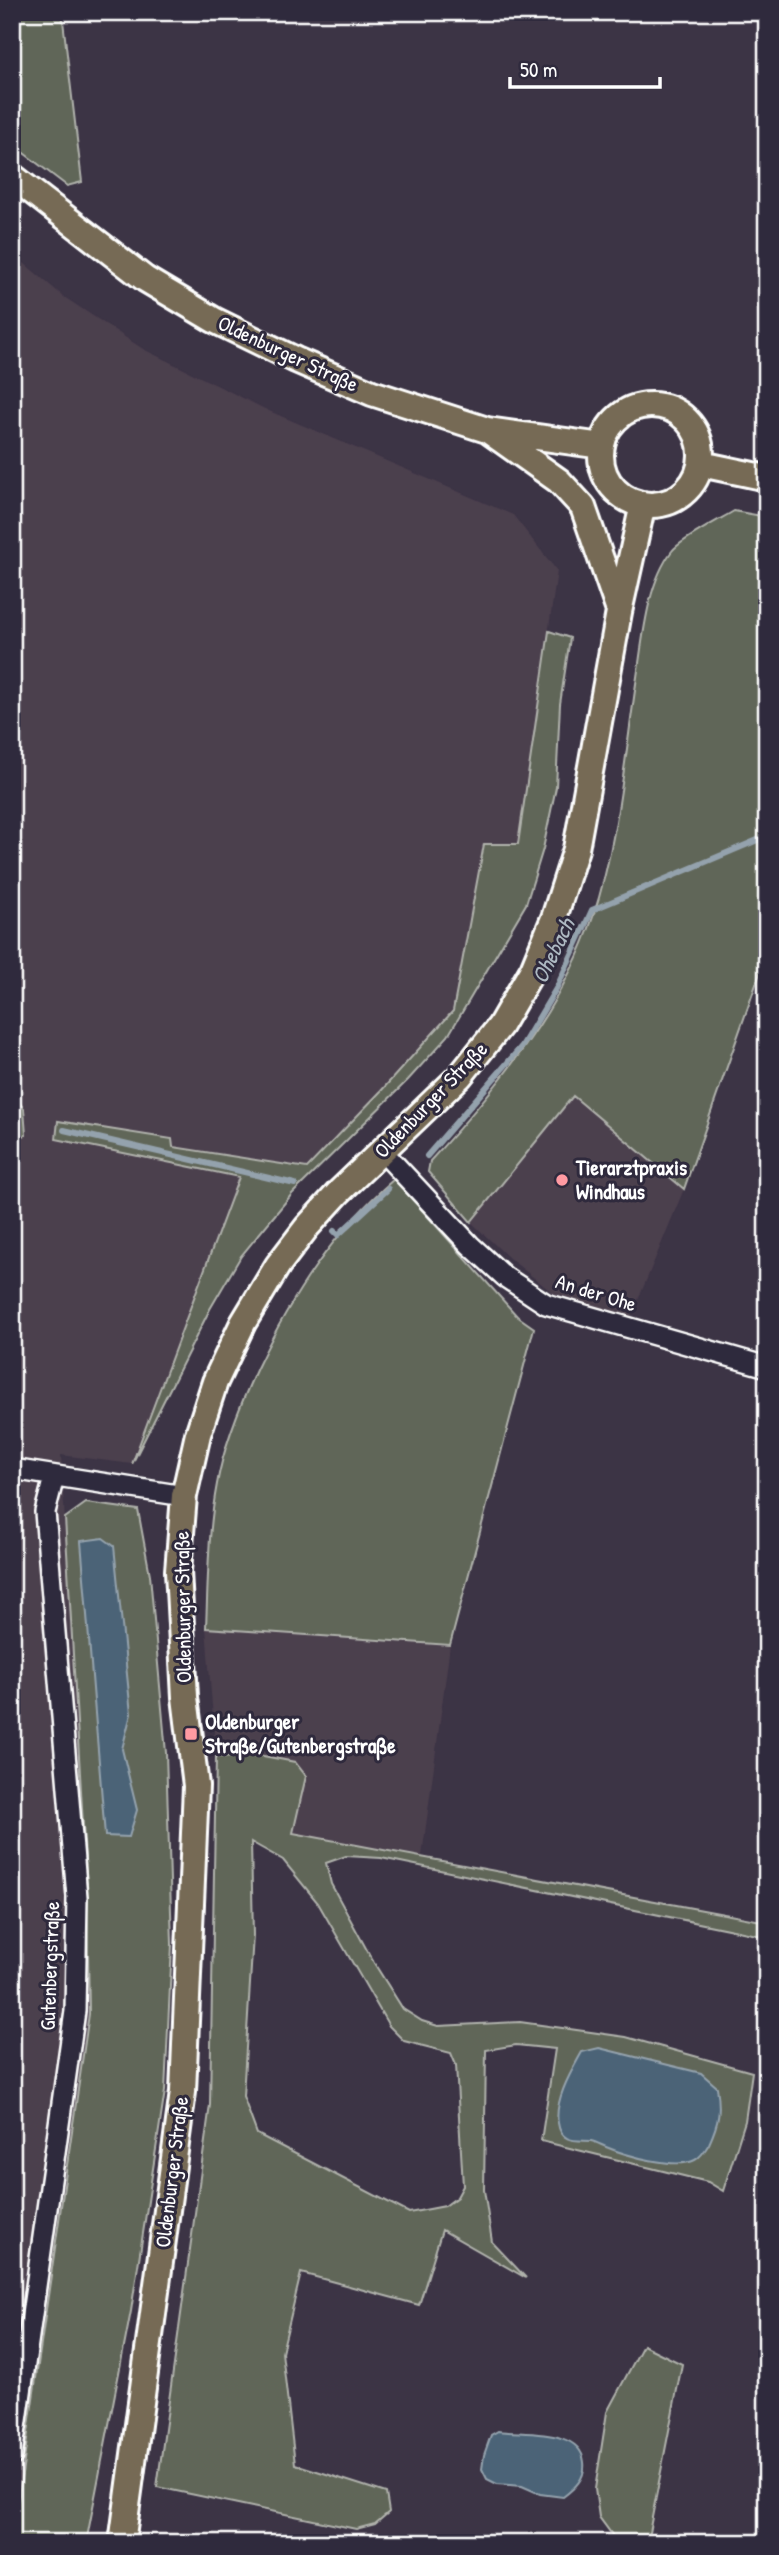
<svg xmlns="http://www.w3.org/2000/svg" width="779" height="2555" viewBox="0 0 779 2555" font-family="'Patrick Hand',sans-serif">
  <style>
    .built { fill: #4c3f4e }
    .green { fill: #606659; stroke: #b0b2ac; stroke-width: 2; fill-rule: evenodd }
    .water { fill: #4c6477; stroke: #94a2ad; stroke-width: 2 }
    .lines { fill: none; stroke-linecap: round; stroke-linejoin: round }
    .stream { stroke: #94a2ad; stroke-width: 6 }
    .minor-casing { stroke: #fff; stroke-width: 24 }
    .major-casing { stroke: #fff; stroke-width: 30 }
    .minor { stroke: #2f2a3d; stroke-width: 19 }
    .major { stroke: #766a55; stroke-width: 24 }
    .poi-dot { fill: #ff9aa2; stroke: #2f2a3d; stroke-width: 2.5 }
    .labels { text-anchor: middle; stroke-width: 6; stroke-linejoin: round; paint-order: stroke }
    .street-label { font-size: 21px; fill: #fff; stroke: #2f2a3d }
    .poi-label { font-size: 21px; font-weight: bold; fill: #fff; stroke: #2f2a3d; text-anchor: start }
    .water-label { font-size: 23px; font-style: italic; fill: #aeb9c2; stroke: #2f2a3d }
  </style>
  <rect width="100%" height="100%" fill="#3c3445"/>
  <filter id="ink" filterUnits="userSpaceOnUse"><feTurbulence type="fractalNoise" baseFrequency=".0143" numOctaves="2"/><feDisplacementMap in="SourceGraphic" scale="14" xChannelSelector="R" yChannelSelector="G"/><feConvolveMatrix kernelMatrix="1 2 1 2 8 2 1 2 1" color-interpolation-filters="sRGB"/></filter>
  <g filter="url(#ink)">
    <path class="built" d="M12,253L64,297L143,349L269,411L513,515L557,571L518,845H484L453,1011L381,1091L307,1168L172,1147V1139L58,1121L56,1139L239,1177L132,1464L61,1455L87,1893L89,2014L12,2540V1139L26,1135L24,1109L12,1092Z
      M572,1096L684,1189L631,1317L553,1293L509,1258L471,1222Z
      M206,1628L450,1645L422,1856L293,1833L306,1777L258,1755L216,1757Z"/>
    <path class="green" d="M12,12H62L82,182L67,186L12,144Z
      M734,511L767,517V777L759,779L761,798L767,794V953L684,1189L573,1096L471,1222L428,1172L430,1161C496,1089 561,1011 593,917C618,841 625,756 637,677C643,638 647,583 672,551C680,540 719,520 734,511Z
      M549,631L570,638L560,704L556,787L543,849L526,904L448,1036L408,1080L292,1194L241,1256L210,1309L132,1464L239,1177L56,1139L58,1121L172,1139L173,1147L307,1168L381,1091L453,1011L484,844H518Z
      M12,1092L24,1109L26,1135L12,1139Z
      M394,1179L517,1316L534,1328L450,1645L206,1628C208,1580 208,1531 217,1484C224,1444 240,1405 257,1368C292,1295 333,1232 394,1179Z
      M86,1503L138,1510L150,1575L166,1753L172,1944L165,2091L131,2311L86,2543H12L89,2014L87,1893L65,1518Z
      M258,1755L295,1762L306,1776L293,1833L767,1922V1937L381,1858L346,1856L326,1863L331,1884L374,1963L403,2009L422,2021L438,2026L520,2022L626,2037L752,2072L745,2121L723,2191L708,2182L541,2141L555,2049L516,2045L486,2050L484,2190L492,2242L526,2278L442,2230L419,2305L301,2273L282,2352L295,2464L386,2493L389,2512L375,2524L356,2529L157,2487L210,2105L216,1757ZM251,1842L283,1860L318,1903L389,2026L404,2041L451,2053L456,2065L463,2186L457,2197L445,2206L409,2213L257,2134L243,2096L253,1935Z
      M643,2345L682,2364L647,2543H621L613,2536L599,2517L595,2489L607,2412Z"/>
    <path class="water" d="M103,1538L114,1546L131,1714L122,1749L137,1810L129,1837L105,1836L81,1541Z
      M599,2048L701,2073L717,2087C721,2111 719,2122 709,2144C706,2149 701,2157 695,2160C676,2170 625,2155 606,2147C601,2145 596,2142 591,2141C577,2140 561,2144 558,2123C554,2100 571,2072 582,2052Z
      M498,2431C524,2435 580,2428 584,2462C586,2478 575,2488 563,2497L540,2494L522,2486L497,2484L487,2479L482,2469L484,2455L491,2435Z"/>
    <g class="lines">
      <path class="stream" d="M12,1125L15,1124
        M64,1130L295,1184
        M427,1156L522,1046L557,987L592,910L767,836
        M334,1231L338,1235L388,1189"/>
      <g class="minor-casing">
        <path id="minor" d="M383,1152L470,1245L505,1277L546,1304L767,1367
          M12,1469L184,1496
          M12,2456L75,2011L77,1897L45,1512L54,1477"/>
      </g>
      <g class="major-casing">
        <path id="major" d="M12,176L145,279L214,320L296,360L372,393L487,430L602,446
          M601 455a50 50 0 1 1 100 0a50 50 0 1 1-100 0Z
          M490,432L559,481L583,507L619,611
          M701,464L767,478
          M122,2543L183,2092L196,1786L185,1697L178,1571L184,1496L198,1434L215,1382L243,1323L278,1265L307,1227L339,1192L460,1076L500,1026L533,969L554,918L576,849L619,612L643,504"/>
      </g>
      <use href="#minor" class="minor"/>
      <use href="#major" class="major"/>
    </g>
  </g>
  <g class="poi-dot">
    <circle cx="562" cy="1180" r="7"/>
    <rect x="184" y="1727" width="14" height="14" rx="3.5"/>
  </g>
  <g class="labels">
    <g class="street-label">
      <text transform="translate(288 354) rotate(25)" y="7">Oldenburger Straße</text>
      <text transform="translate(431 1100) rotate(-46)" y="7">Oldenburger Straße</text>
      <text transform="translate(596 1293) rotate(17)" y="7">An der Ohe</text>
      <text transform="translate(183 1607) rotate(-91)" y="7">Oldenburger Straße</text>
      <text transform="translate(50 1966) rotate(-88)" y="7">Gutenbergstraße</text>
      <text transform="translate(172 2172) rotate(-83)" y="7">Oldenburger Straße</text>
    </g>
    <g class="poi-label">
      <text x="576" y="1175">Tierarztpraxis<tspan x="576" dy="24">Windhaus</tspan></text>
      <text x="205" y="1729">Oldenburger<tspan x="205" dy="24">Straße/Gutenbergstraße</tspan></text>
    </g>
    <g class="water-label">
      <text transform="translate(553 951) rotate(-64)" y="8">Ohebach</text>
    </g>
  </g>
  <rect width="779" height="2555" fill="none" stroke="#2f2a3d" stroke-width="42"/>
  <rect x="21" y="21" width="737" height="2513" fill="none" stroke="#fff" stroke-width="2.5" filter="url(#ink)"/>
  <path d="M510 77v10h150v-10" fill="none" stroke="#ffffff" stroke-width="3.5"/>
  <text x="520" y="77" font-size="21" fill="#ffffff" stroke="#2f2a3d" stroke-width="5" paint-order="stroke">50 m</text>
</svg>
